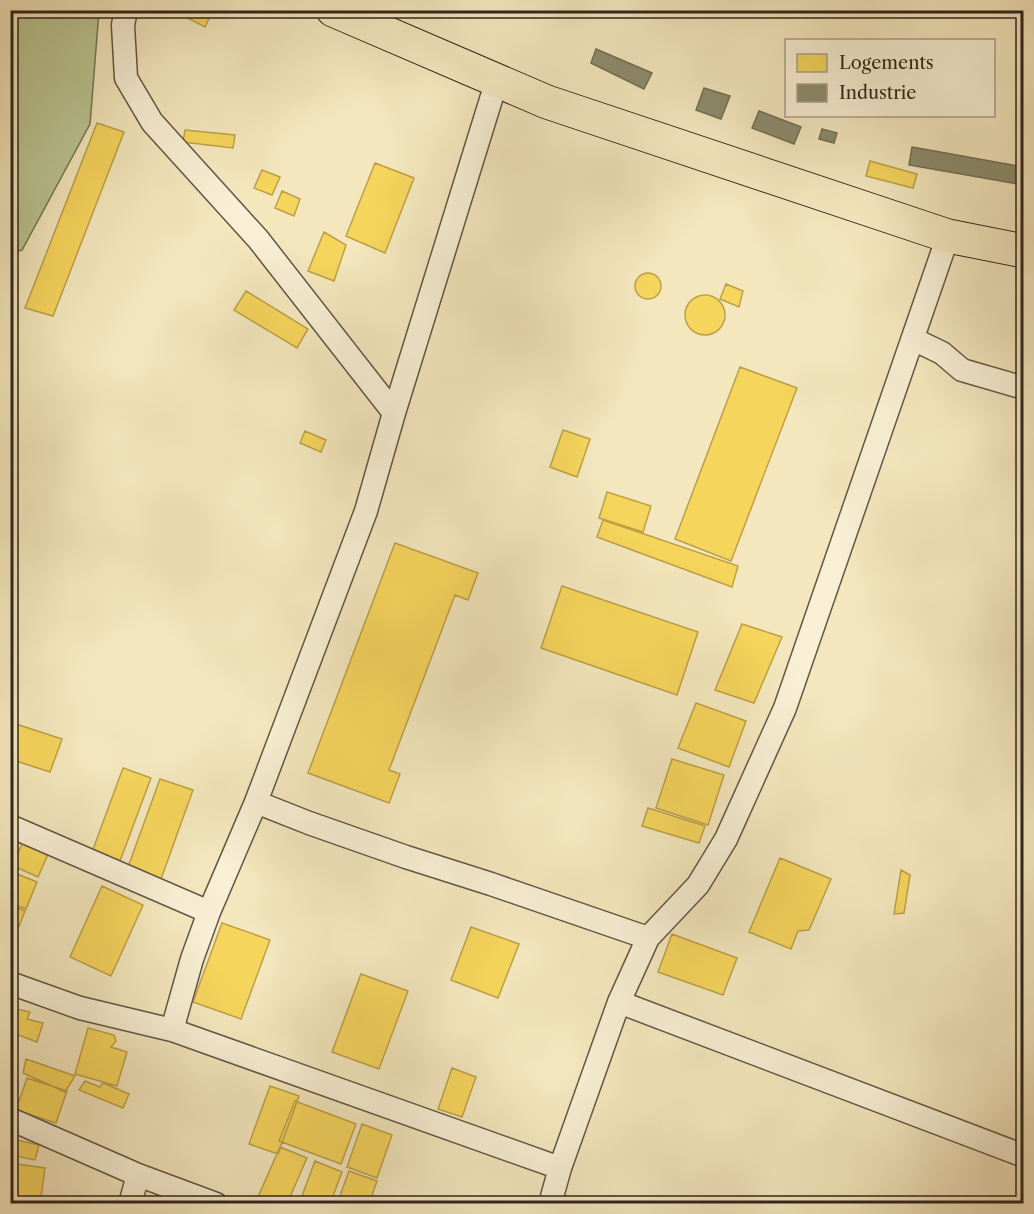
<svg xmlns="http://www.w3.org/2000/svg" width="1034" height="1214" viewBox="0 0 1034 1214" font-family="'Libre Caslon Text',serif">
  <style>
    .green { fill: #bac592; stroke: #767558; stroke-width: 1.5 }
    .homes { fill: #f6d55c; stroke: #bba049; stroke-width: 1.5 }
    .industry { fill: #8c8c6e; stroke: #716d56; stroke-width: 1.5 }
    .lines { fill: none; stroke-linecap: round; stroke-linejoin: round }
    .minor-casing { stroke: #625646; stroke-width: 25 }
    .primary-casing { stroke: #31251e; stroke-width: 35 }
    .minor { stroke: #f8efd4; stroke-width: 22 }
    .primary { stroke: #f4e7bd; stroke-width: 33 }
  </style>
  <rect width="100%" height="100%" fill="#f4e7bd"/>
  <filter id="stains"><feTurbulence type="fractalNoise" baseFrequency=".00333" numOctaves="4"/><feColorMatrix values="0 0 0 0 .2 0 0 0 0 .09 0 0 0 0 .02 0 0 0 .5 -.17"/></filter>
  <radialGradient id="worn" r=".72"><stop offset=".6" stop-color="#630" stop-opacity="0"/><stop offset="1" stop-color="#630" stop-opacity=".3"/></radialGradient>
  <path class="green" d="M11,10L99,11L90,124L22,250L11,253Z"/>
  <path class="homes" d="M172,10H213L205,27Z
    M97,123L124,132L53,316L25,308Z
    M185,130L235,135L233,148L183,142Z
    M870,161L917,174L913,188L866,176Z
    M375,163L414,178L385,253L346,236Z
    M262,170L280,177L272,195L254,188Z
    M282,191L300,199L294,216L275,208Z
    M324,232L346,245L334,281L308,271Z
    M635 286a13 13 0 1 1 26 0a13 13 0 1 1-26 0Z
    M726,284L743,291L739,307L720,299Z
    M246,291L308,329L297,348L234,310Z
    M685 315a20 20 0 1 1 40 0a20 20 0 1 1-40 0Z
    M740,367L797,388L731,561L675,539Z
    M563,430L590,439L577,477L550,467Z
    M305,431L326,440L321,452L300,443Z
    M607,492L651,506L643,532L599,518Z
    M603,520L738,566L732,587L597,537Z
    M395,543L478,573L468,600L455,595L389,770L400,774L389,803L308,773Z
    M562,586L698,632L677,695L541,648Z
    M742,624L782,637L754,703L715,690Z
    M696,703L746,721L729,767L678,748Z
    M10,722L62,739L50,772L10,759Z
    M672,759L724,775L708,825L656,808Z
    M123,768L151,778L120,861L92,852Z
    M160,779L193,790L161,879L128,867Z
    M648,808L705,826L699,843L642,826Z
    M23,841L49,852L38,877L13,866Z
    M780,858L831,879L809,930L798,931L791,949L749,932Z
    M901,870L910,875L904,913L894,914Z
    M10,871L37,882L26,909L10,903Z
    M102,886L143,905L111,976L70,957Z
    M10,905L25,911L10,949Z
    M222,923L270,940L241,1019L193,1002Z
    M471,927L519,944L498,998L451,980Z
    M672,934L737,958L723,995L658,972Z
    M361,974L408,991L379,1069L332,1052Z
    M12,1008L30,1012L27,1019L43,1023L37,1042L10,1032V1010Z
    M88,1028L114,1035L116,1041L111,1047L127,1052L117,1086L75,1074Z
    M26,1059L75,1076L65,1092L23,1073Z
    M452,1068L476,1077L462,1117L438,1109Z
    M27,1078L67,1091L56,1123L16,1110Z
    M85,1081L100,1087L103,1083L129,1094L123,1108L79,1090Z
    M270,1086L299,1096L278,1154L249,1144Z
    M295,1101L356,1124L341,1164L279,1141Z
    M362,1124L392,1135L377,1178L347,1167Z
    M13,1139L39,1145L35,1160L10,1155Z
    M280,1147L307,1158L287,1204H271L258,1197Z
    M315,1161L342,1172L330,1204H299Z
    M10,1163L45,1168L40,1204H10Z
    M349,1171L377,1181L369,1204H337Z"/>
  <path class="industry" d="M596,49L652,73L644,89L591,63Z
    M704,88L730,96L721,119L696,110Z
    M759,111L801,127L794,144L752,128Z
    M822,129L837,133L834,143L819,139Z
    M912,147L1024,167V185L909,165Z"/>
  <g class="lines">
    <g class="minor-casing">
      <path id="minor" d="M126,10L123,25L126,78L152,122L258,239L394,413
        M948,236L785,708L726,839L698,885L648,938L619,1002L1024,1156
        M913,339L942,353L962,370L1024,388
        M256,802L366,511L394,413L497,80
        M10,826L209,912
        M10,983L80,1008L172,1030L560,1168
        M172,1030L192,959L209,912L256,802L309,823L406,857L491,884L648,938
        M10,1119L138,1175L216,1204
        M130,1204L138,1175
        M550,1204L560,1168L619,1002"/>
    </g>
    <g class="primary-casing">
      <path id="primary" d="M333,10L547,102L948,236L1024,251"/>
    </g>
    <use href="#minor" class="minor"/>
    <use href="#primary" class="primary"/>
  </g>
  <rect width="1034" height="1214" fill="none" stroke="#f4e7bd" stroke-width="36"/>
  <rect x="12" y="12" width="1010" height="1190" fill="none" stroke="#31251e" stroke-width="3"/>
  <rect x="18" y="18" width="998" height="1178" fill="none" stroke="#31251e" stroke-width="1.5"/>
  <rect x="785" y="39" width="210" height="78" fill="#f8efd4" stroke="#a89e8b" stroke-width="1.5"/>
  <rect x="797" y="54" width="30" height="18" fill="#f6d55c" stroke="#a89e8b" stroke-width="1.5"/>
  <text x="839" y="69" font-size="18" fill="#31251e">Logements</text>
  <rect x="797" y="84" width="30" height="18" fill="#8c8c6e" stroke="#a89e8b" stroke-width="1.5"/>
  <text x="839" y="99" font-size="18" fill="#31251e">Industrie</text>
  <rect width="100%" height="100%" filter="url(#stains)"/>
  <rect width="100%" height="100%" fill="url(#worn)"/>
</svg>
